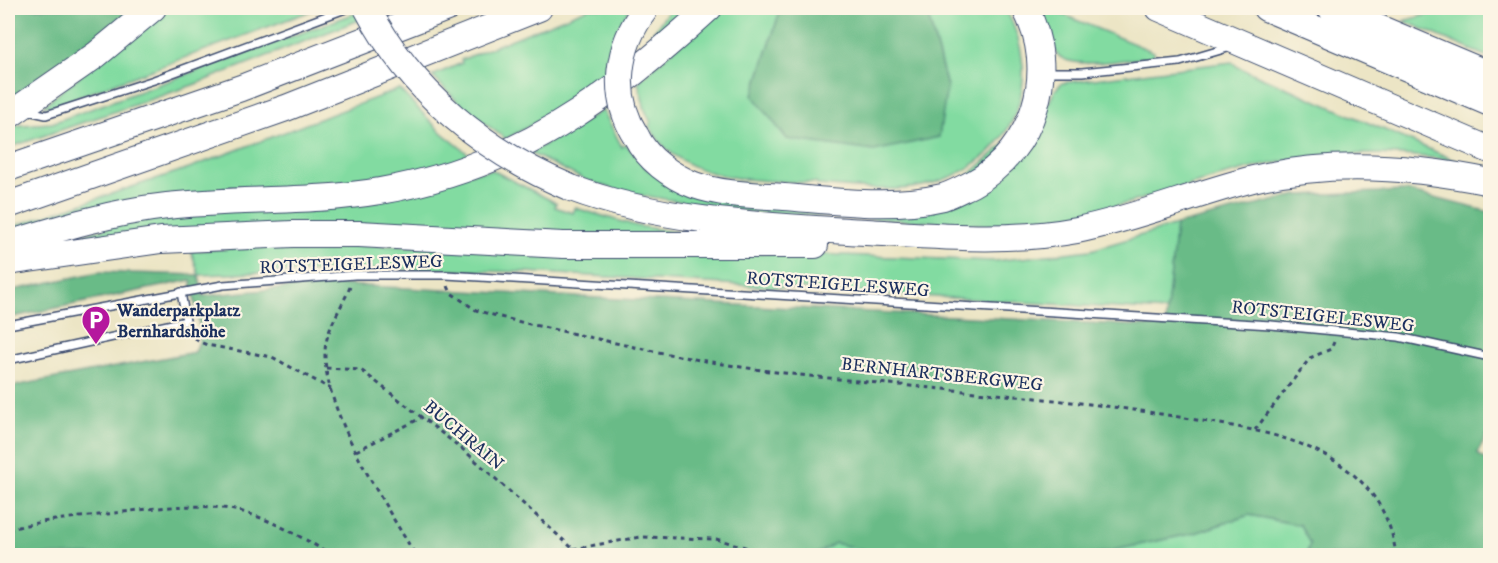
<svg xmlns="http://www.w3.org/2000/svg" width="1498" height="563" viewBox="0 0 1498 563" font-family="'IM FELL DW Pica',serif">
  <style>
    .green { fill: #82dba1; stroke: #4e8580; stroke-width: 1.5 }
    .forest { fill: #69bb87; stroke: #427572; stroke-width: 1.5 }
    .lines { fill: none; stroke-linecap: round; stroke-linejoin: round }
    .lane-casing { stroke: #3a4a6d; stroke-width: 10 }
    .highway-casing { stroke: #3a4a6d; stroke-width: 28 }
    .path { stroke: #3a4a6d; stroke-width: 3; stroke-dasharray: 4.5 4.5; stroke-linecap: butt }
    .lane { stroke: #fff; stroke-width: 7 }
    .highway { stroke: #fff; stroke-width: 26 }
    .highway-bridge-casing { stroke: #3a4a6d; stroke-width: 28; stroke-linecap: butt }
    .highway-bridge { stroke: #fff; stroke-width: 26 }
    .labels { text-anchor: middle; stroke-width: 4.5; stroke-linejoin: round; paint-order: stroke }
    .street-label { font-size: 18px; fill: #1b2f5e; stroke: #fcf5e5 }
    .poi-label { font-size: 18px; font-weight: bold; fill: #1b2f5e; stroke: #fcf5e5; text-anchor: start }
  </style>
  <rect width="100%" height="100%" fill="#fcf5e5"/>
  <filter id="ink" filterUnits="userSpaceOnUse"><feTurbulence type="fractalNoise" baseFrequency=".0167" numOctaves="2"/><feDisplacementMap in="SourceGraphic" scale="12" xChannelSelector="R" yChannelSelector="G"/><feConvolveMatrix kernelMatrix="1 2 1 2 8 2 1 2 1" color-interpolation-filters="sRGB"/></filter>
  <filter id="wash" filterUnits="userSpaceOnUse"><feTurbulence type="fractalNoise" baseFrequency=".008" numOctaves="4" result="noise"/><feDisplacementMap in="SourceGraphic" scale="24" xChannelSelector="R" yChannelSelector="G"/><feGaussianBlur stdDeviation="1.35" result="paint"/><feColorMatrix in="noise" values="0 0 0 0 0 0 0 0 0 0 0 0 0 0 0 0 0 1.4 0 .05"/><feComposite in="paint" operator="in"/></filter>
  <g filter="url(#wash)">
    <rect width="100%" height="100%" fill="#ece5c5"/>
    <path class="green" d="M164,8H319L51,107L43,106Z
      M370,8H390L193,85L8,148V126L52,123Z
      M589,8H630L613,39L605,79L599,88L506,139L464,108L432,76L462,63L461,60Z
      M671,8H697L653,49L646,43L648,39Z
      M719,8H781L753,96L947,87L926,8H1005C1049,86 1010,167 922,186C889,193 851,187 817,185L816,183C761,180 678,185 649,125L651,123L645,110L638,82Z
      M1039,8H1047L1154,52V57C1132,58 1072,71 1058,55C1047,42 1046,22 1039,8Z
      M1451,8H1490V58L1404,21Z
      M1232,62L1238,67L1457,161C1413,154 1366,152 1321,156C1235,165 1153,200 1069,218L1039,223L988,225L749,212L626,193L585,180L530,153L603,110L622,147L626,144L647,169L927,211L1047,107L1055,90L1062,83Z
      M399,89L442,133L472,157L418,174L8,234V228L189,168Z
      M492,170L556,203L555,207L573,213L575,208L637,226L690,234L62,244L59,241L128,222Z
      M1176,225L1167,311L526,272L382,269L199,275L191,251L298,244L816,254L994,261L1091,250Z
      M1249,515L1300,525L1310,544L1306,555L1086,556L1195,533Z
      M835,543L840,544L885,555L816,554Z"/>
    <path class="forest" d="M8,8H142L8,108Z
      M781,8H926L947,87L939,137L874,151L787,139L753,96Z
      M1407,191L1490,212V430L1477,454L1487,460L1490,454V555H1306L1310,544L1300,525L1249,515L1195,533L1086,556L885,555L835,543L817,554L820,556L8,555V387L195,352L201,336L191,280L8,318V291L99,272L199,275L203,296L326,284L1165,327L1176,225L1297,195Z"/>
  </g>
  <g filter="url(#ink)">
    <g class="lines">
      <g class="lane-casing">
        <path id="lane" d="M1044,72H1082L1180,62L1231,47
          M28,111L46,115L154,80L348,8
          M8,325L223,285L355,275H446L1271,325L1399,337L1490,357
          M8,360L186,321L181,292"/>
      </g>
      <g class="highway-casing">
        <path id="highway" d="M1159,8L1490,150
          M1266,8L1490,103
          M1331,8L1490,75
          M8,116L96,55L153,8
          M636,136C647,159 671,176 694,185C723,195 754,195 784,197C836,201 892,209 943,197C953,194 963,188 972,184C1035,150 1059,71 1025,8
          M8,168L241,88L447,8
          M571,188C665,223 767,226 866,232C936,236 1008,243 1077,230C1137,218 1194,194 1253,179C1331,160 1412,166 1490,182
          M8,205L286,108L539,8
          M8,244C60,228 112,212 167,206C238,198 310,203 380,191C517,168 609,99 709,8
          M8,262L161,240L293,234H359L563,245H815"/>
      </g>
      <path class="path" d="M448,286L451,293L476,310C514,322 554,329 593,338C656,352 719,365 784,373C917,389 1052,395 1185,418C1238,427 1296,434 1341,465C1373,487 1392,518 1396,556
        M350,287C342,307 326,329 325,351C323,411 385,504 416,556
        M189,331L198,341L207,345L272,357L331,389
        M326,368L361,370L466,452L581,556
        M1255,430L1310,358L1331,349L1334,342
        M356,451L423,417
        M8,530C40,520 73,518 107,514C149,509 196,501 239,511C272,519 304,539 334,556
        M573,549L641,537L716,539L777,556"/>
      <use href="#lane" class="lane"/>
      <use href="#highway" class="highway"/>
      <g class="highway-bridge-casing">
        <path id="highway-bridge" d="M367,8C411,92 484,152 571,188
          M636,136C610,95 617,46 646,8"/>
      </g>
      <use href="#highway-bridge" class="highway-bridge"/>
    </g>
  </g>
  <defs>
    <g id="parking-pin" transform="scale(1.5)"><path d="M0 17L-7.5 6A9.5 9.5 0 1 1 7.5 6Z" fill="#b5179e" stroke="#fcf5e5"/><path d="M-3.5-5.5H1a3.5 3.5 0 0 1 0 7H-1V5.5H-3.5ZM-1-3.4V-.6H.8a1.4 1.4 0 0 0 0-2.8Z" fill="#fff"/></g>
  </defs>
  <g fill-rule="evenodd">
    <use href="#parking-pin" x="96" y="320"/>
  </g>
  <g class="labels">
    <g class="street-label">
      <text transform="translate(351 264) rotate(-2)" y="6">ROTSTEIGELESWEG</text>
      <text transform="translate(838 284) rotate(4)" y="6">ROTSTEIGELESWEG</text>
      <text transform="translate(1323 316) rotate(6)" y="6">ROTSTEIGELESWEG</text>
      <text transform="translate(942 374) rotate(6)" y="6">BERNHARTSBERGWEG</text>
      <text transform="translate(464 435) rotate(40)" y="6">BUCHRAIN</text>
    </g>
    <g class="poi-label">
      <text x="117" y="316">Wanderparkplatz<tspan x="117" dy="21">Bernhardshöhe</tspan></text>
    </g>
  </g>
  <rect width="1498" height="563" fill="none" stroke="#fcf5e5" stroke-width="30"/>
</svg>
